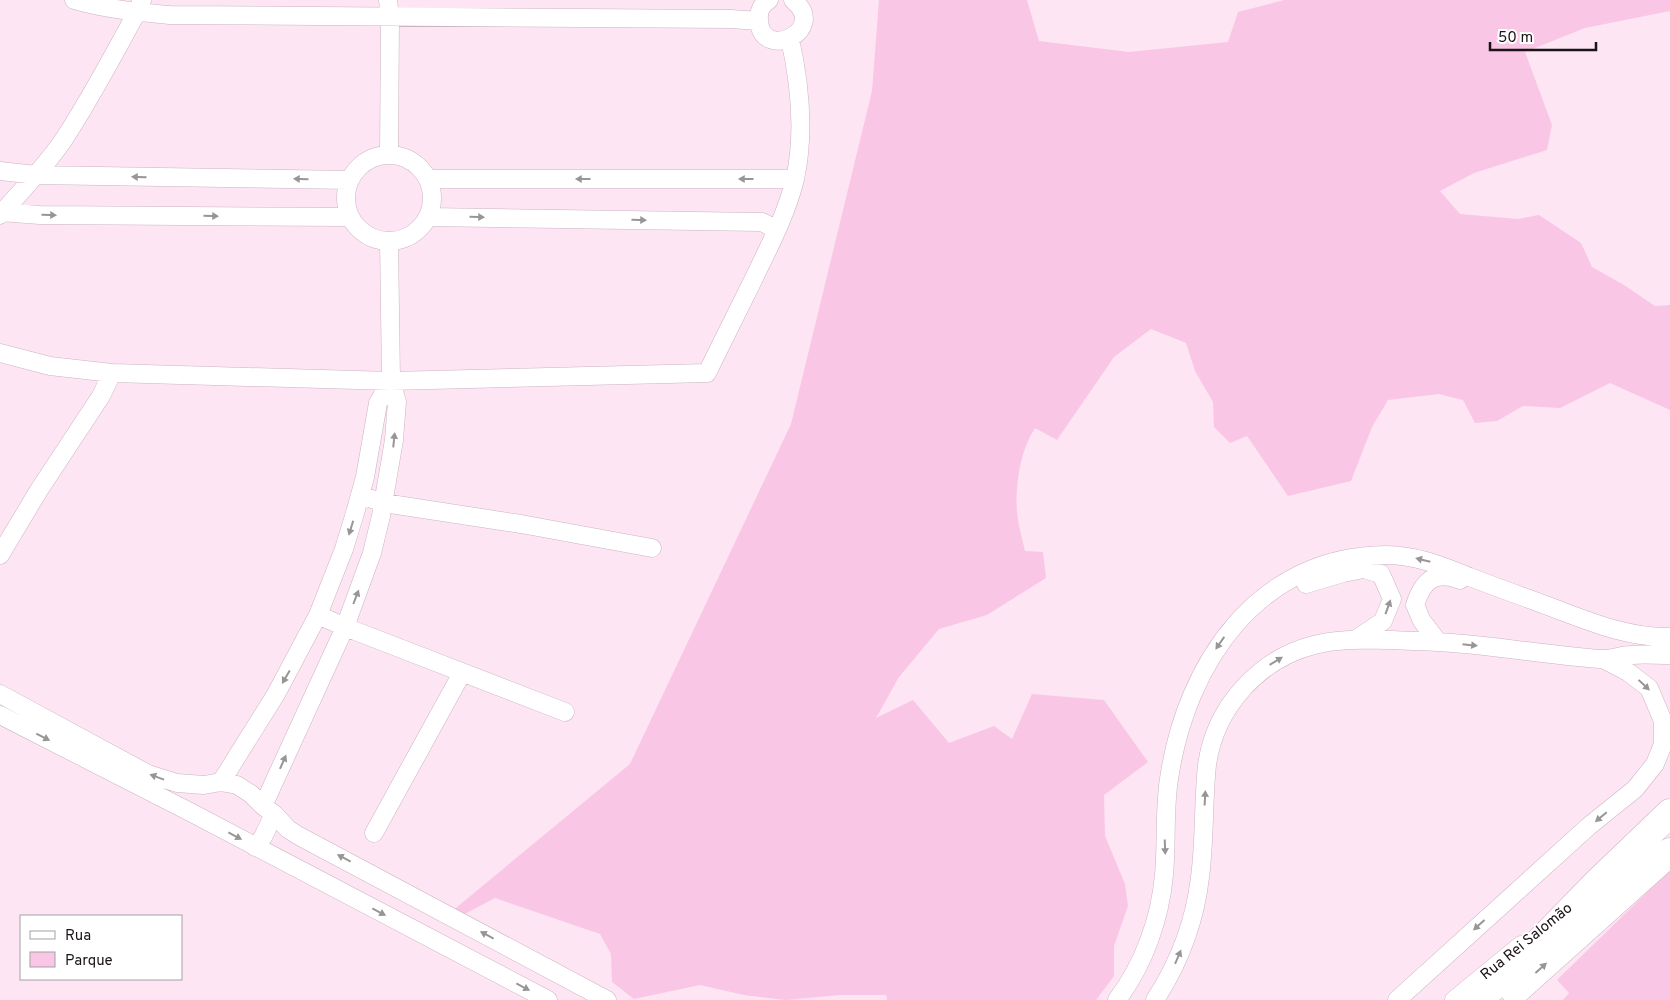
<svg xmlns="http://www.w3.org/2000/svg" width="1670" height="1000" viewBox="0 0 1670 1000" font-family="Overpass,sans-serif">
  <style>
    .green { fill: #fac6e5 }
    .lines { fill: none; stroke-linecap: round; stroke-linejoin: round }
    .street-casing { stroke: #cbb4c1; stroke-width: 19 }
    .primary-casing { stroke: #cbb4c1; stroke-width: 29 }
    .street { stroke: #fff; stroke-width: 18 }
    .primary { stroke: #fff; stroke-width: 28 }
    .oneway { fill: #989597 }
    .labels { text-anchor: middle; stroke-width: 4; stroke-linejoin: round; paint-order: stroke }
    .street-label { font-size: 15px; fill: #1b1318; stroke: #fff }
  </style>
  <rect width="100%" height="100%" fill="#fde5f3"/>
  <path class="green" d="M879,0H1027L1039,41L1129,52L1228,42L1238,12L1284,0H1670V11L1585,28L1525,52L1552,125L1547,150L1474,173L1440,191L1460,214L1518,219L1539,215L1581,243L1592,267L1624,285L1655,306L1670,305V410L1610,383L1560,408L1523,406L1497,421L1475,423L1463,400L1439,394L1388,400L1372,427L1351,481L1288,496L1247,436L1230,443L1214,427L1213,402L1195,371L1186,343L1151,329L1114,357L1057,440L1035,428C1020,451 1015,485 1017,512C1018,525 1022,538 1025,551L1043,552L1046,578L987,615L939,629L899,677L876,718L913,700L949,743L994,726L1012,739L1032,694L1104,700L1148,762L1104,795L1105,836L1125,884L1128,906L1114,946V976L1096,1000H887L886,995H840L786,1000L744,995L700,985L634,999L612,982L611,954L600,934L495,898L459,917L451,912L630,764L791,424L872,91Z
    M1670,870V1000H1563L1569,993L1557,980Z"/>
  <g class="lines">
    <g class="street-casing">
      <path id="street" d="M74,0C104,9 137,12 169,15L731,19L759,21
        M388,0L390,18L389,155
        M769,0C762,4 758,12 759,20C761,63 830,30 793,0
        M346 198a43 43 0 1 1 86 0a43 43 0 1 1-86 0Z
        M0,171L36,175L350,180
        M428,179H795
        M0,212L40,215L350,217
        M0,215C22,190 46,166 64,139C91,98 114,54 137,12L142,0
        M428,217L762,222L777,230
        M0,353L50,366L112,373L391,381L707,373C723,340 740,307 756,274C771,243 787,212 795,179C805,133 800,84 790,39
        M372,499L384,503L521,524L652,548
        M0,555L39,490L101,396L112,373
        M1306,584L1343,573L1364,569L1381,574L1392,599L1383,621L1355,640
        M318,615L345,627L565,712
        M1438,642L1422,621L1415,605C1423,580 1435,570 1460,580
        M0,694L148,774L177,783L204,785L221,782L237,785L251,794L263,806L274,814L288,829L299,836L607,1000
        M0,715L192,813L548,1000
        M221,782L276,694L318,615L344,549L355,513L365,477L378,403L391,381
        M263,806L345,627L372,553L381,516L394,440L397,402L391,381L389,241
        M374,833L462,673
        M255,847L263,837L274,814
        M1117,1000C1144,964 1160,919 1164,875C1167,842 1164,811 1169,779C1186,663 1258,556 1386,555C1416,555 1442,566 1470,577C1498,588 1527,598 1556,609C1593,623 1630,638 1670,637
        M1155,1000C1179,963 1195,921 1200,877C1205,840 1203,802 1207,765C1215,707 1259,659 1314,645C1340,638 1366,640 1392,640C1407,641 1423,641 1438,642C1493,645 1546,655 1600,659C1611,660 1621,655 1631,655C1644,654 1657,655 1670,655
        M1397,1000L1589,826L1635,789L1655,764L1663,744V721L1649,688L1628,672L1603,659
        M1454,1000L1521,945"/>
    </g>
    <g class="primary-casing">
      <path id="primary" d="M1515,991L1670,852
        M1478,1000L1511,971L1599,881L1670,813"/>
    </g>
    <use href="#street" class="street"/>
    <use href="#primary" class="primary"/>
  </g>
  <defs><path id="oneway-solid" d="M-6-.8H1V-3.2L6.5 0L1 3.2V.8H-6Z" transform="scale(1.25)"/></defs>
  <g class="oneway">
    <use href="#oneway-solid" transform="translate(139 177) rotate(-179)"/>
    <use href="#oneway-solid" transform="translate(301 179) rotate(-179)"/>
    <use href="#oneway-solid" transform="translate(583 179) rotate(-180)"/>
    <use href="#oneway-solid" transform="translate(746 179) rotate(-180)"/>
    <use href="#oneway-solid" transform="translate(49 215) rotate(1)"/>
    <use href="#oneway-solid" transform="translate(211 216) rotate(1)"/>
    <use href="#oneway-solid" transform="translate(477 217) rotate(1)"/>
    <use href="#oneway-solid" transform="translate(639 220) rotate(1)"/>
    <use href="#oneway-solid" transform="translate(394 440) rotate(-84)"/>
    <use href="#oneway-solid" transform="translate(351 528) rotate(107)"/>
    <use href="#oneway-solid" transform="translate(1423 560) rotate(-166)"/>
    <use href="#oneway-solid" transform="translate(356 597) rotate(-69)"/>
    <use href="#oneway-solid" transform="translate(1388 607) rotate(-70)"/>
    <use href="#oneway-solid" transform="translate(1220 643) rotate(125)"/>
    <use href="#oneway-solid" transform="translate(1470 645) rotate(6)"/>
    <use href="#oneway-solid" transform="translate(1276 661) rotate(-31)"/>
    <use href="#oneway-solid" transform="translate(286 677) rotate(120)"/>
    <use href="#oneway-solid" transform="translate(1644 685) rotate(43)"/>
    <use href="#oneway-solid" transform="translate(43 737) rotate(27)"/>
    <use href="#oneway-solid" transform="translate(283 762) rotate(-66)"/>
    <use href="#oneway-solid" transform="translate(157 777) rotate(-160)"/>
    <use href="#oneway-solid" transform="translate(1205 798) rotate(-87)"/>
    <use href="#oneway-solid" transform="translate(1601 817) rotate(140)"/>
    <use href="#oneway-solid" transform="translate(235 836) rotate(28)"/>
    <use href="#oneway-solid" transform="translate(1165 847) rotate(88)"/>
    <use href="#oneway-solid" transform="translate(344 858) rotate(-152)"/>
    <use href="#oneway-solid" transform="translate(379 912) rotate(28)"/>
    <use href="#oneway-solid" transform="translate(1479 925) rotate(138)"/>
    <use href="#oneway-solid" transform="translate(487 935) rotate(-152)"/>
    <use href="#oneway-solid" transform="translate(1178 957) rotate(-67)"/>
    <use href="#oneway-solid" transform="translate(1541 968) rotate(-42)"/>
    <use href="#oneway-solid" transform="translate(523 987) rotate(28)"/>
  </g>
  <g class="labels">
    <g class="street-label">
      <text transform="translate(1526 941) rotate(-39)" y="5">Rua Rei Salomão</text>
    </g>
  </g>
  <rect x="20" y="915" width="162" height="65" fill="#ffffff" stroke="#a4a1a3"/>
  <rect x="30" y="931" width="25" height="8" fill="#ffffff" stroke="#a4a1a3"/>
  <text x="65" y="940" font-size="15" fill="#1b1318">Rua</text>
  <rect x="30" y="952" width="25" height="15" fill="#fac6e5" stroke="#a4a1a3"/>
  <text x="65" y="965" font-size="15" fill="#1b1318">Parque</text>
  <path d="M1490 42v8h106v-8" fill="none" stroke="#1b1318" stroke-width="2.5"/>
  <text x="1498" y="42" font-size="15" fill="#1b1318" stroke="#ffffff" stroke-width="4" paint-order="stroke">50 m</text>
</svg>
